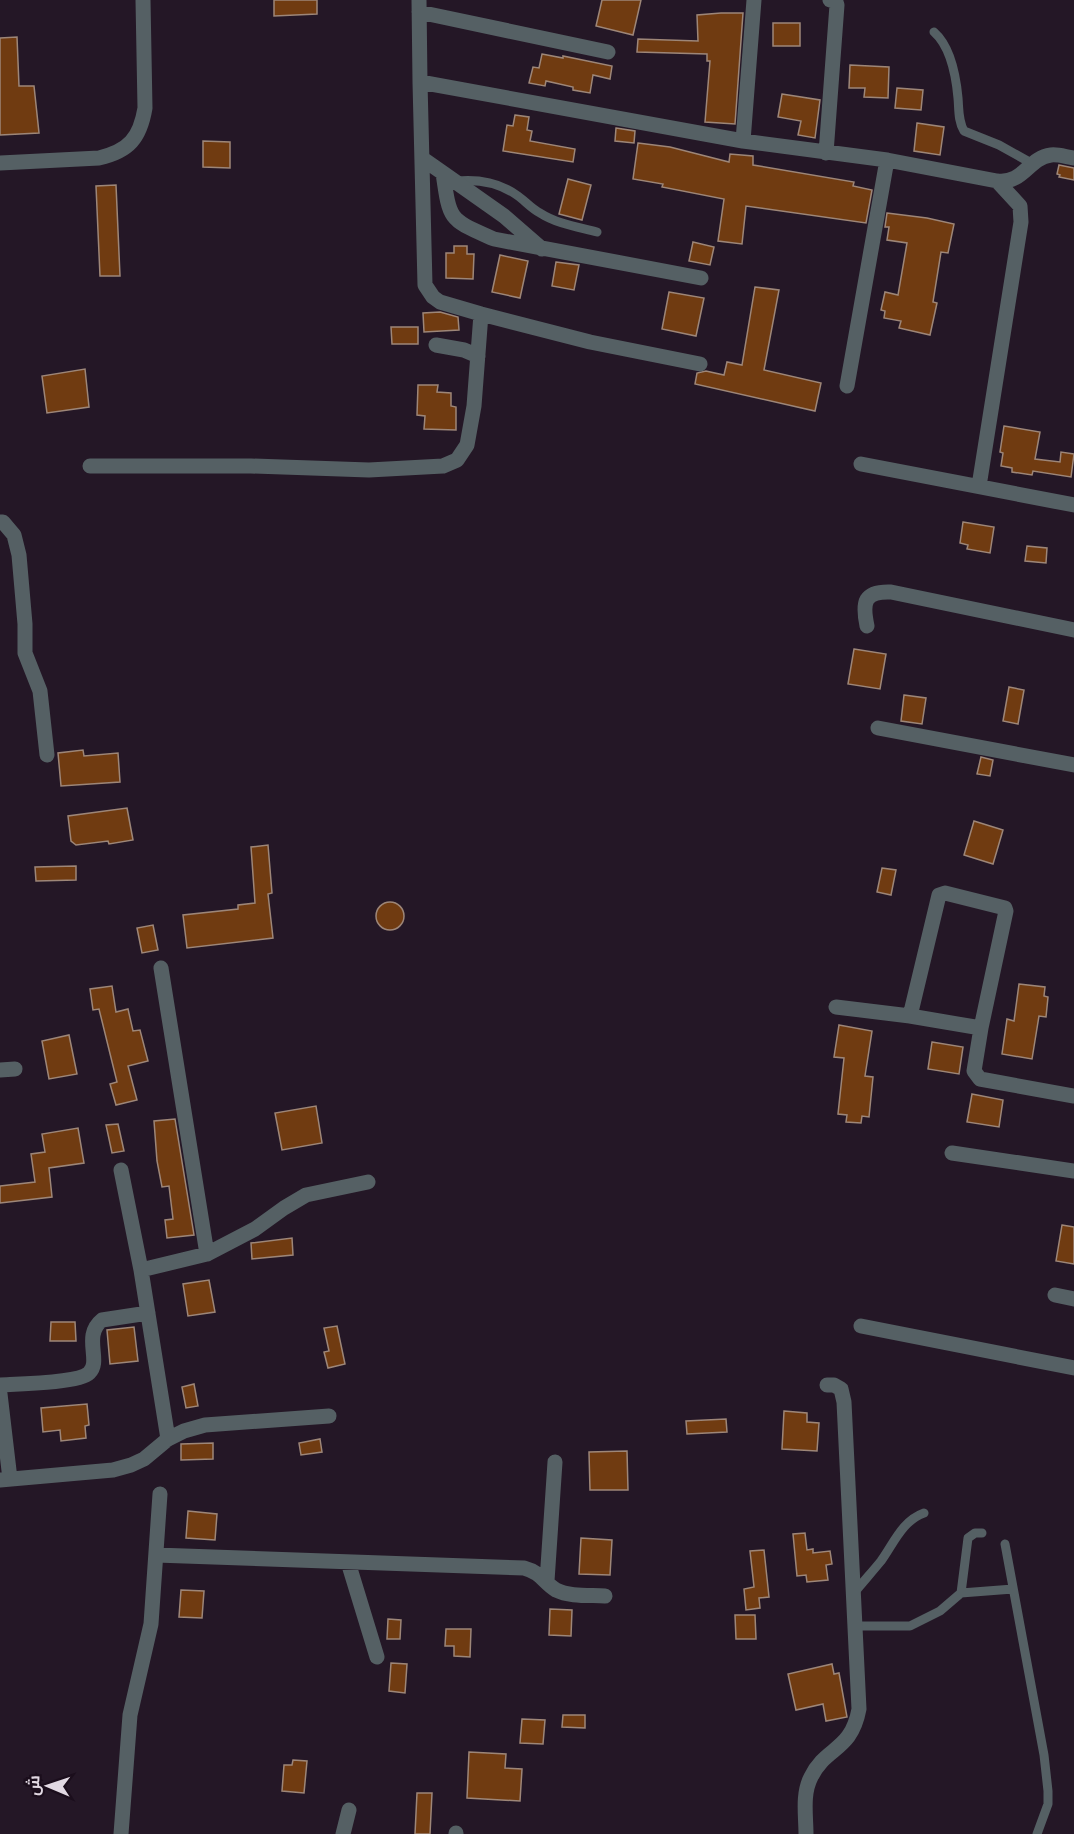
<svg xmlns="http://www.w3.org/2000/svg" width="1074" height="1834" viewBox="0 0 1074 1834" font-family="Ubuntu,Cairo,sans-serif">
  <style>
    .building { fill: #703b11; stroke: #9d8678; stroke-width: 1.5 }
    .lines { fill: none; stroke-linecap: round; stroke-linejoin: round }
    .lane { stroke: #556064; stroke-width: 9 }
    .street { stroke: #556064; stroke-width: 15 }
  </style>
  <rect width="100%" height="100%" fill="#241726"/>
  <path class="building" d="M274,0H317V14L274,16Z
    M602,0H641L633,35L596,26Z
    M721,13H743L735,124L705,122L710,61H707V54L637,52L638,39L698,41L697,15Z
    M773,23H800V46H773Z
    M17,37L19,86H34L39,133L0,135V38Z
    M542,54L563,58V56L612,66L610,79L593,75L590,93L573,90V87L546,81L545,86L529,83L533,67L539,68Z
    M850,65L889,67L888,98L864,97L865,88H849Z
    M897,88L923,90L921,110L895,108Z
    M782,94L820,100L815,138L798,135L801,121L778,117Z
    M515,115L529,117L527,130L532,131L530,141L575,149L573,162L503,151L507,125L513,126Z
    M917,123L944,127L940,155L914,151Z
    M616,128L635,131L634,143L615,141Z
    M203,141L230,142V168L203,167Z
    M638,143L670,147L729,162L730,154L753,156V165L854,182L853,186L872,190L866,223L746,206L742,244L718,241L724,199L662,187L663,184L633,179Z
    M1059,165L1074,168V180L1059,177L1060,175L1057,174Z
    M568,179L591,185L582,220L559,214Z
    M116,185L120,276H100L96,186Z
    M887,213L927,218L954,224L948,253L941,252L933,302L937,303L930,335L899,328L901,321L884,318L885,311L881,310L885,292L898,295L907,243L887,240L889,227H885Z
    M693,242L714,247L710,265L689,261Z
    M454,246H467V254H474L473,279L446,278V253H454Z
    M500,255L528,261L520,298L492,292Z
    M556,262L579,265L574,290L552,286Z
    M755,287L779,290L764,370L821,383L815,411L695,384L697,373L706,371L724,375L727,362L742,365Z
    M669,292L704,298L696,336L662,329Z
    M440,312L458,317L459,330L424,332L423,313Z
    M391,327H418V344H392Z
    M85,369L89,407L47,413L42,376Z
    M418,385H438L437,392L451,393V406L456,407V430L424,429L425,416L417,415Z
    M1004,426L1040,432L1035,459L1060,462L1061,452L1074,454L1071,477L1033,471L1032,475L1012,472V468L1001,466L1003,453L1000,452Z
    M963,522L994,527L990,553L967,549L968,545L960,543Z
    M1027,546L1047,548L1046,563L1025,561Z
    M854,649L886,654L880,689L848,684Z
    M1009,687L1024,690L1018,724L1003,721Z
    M904,695L926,698L922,724L901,721Z
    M83,750L84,756L118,753L120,782L61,786L58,753Z
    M981,757L993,760L990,776L977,774Z
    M127,808L133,840L109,844L108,841L76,845L71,841L68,816Z
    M974,821L1003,830L993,864L964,855Z
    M268,845L272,893L268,894L273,938L187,948L183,915L238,909V905L255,903L251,847Z
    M76,866V880L36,881L35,867Z
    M882,868L896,870L891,895L877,892Z
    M376 916a14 14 0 1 1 28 0a14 14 0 1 1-28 0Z
    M153,925L158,950L142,953L137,928Z
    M1019,984L1045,987L1044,996L1048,997L1046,1017L1039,1016L1032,1059L1002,1054L1007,1019L1014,1021Z
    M112,986L116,1012L128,1009L133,1031L140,1030L148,1061L128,1066L137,1100L116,1105L110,1084L117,1082L99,1009L93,1010L90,989Z
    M839,1025L872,1031L865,1076L873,1077L869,1117L862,1116L861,1123L846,1122L847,1115L838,1114L844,1058L834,1057Z
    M69,1035L77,1074L49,1079L42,1041Z
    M932,1042L963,1047L959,1074L928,1069Z
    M972,1094L1003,1100L999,1127L967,1122Z
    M316,1106L322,1143L282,1150L275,1113Z
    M175,1119L194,1235L167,1238L165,1220L173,1219L169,1186L162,1187L157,1161L154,1121Z
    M118,1124L124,1151L112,1153L106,1125Z
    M78,1128L84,1163L49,1168L52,1197L0,1203V1186L35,1182L31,1154L45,1152L42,1134Z
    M1062,1225L1074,1227V1264L1056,1261Z
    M292,1238L293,1255L252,1259L251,1243Z
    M209,1280L215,1312L188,1316L183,1284Z
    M51,1322H75L76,1341H50Z
    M337,1326L345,1364L328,1368L324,1352L329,1351L324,1328Z
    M134,1327L138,1361L110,1364L107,1330Z
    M194,1384L198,1406L186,1408L182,1387Z
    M87,1404L89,1425L85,1426L86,1438L61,1441L60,1430L43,1432L41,1408Z
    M784,1411L807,1413V1422L819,1423L817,1451L782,1449Z
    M726,1419L727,1432L687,1434L686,1421Z
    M320,1439L322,1452L301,1455L299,1443Z
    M213,1443V1459L181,1460V1444Z
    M627,1451L628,1490H590L589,1452Z
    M188,1511L217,1514L215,1540L186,1538Z
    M805,1533L807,1550L813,1549V1553L830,1551L832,1564L826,1565L828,1580L807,1582L806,1575L797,1576L793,1534Z
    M581,1538L612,1540L610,1575L579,1574Z
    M764,1550L769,1597L759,1598L760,1608L746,1610L744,1589L754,1587L750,1551Z
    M181,1590L204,1591L202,1618L179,1617Z
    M550,1609L572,1610L571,1636L549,1635Z
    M735,1615H755L756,1639H736Z
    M388,1619L401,1620L400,1639H387Z
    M446,1629H471L470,1657L454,1656V1646H445Z
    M391,1663L407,1664L405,1693L389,1691Z
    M832,1664L834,1674L839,1673L847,1717L826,1721L823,1704L796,1710L788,1674Z
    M563,1715H585V1728L562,1727Z
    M522,1719L545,1720L543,1744L520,1743Z
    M469,1752L506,1754L505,1768L522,1769L520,1801L467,1798Z
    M293,1760L307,1761L304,1793L282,1791L284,1765H292Z
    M417,1793H432L430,1834H415Z"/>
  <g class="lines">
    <path class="lane" d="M934,32C951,47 956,76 958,98C959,109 958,121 964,131L999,145L1033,164
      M457,181C479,179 499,182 518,196C525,201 532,209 540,213C557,224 578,227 597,232
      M1005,1544L1044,1755L1048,1791V1804L1037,1834
      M854,1593C863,1582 872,1572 881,1561C894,1543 902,1521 924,1513
      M961,1593L1013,1589
      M855,1626H910L940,1611L961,1593L968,1538L975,1533H982"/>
    <path class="street" d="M419,0L420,82L743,141L887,160L997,181C1024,184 1028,158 1051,155C1058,154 1066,157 1074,158
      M419,12L608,52
      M420,82L425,285L433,297L440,302L481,314L590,342L700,364
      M743,141L754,0
      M826,153L837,5L836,2L830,0
      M423,159L443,173C450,222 449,219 494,239L701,278
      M0,163L99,158C129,151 140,138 145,108L143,0
      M443,173L504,216L542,249
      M436,345L464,350L478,356
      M847,386L887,160
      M861,464L1074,505
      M90,466H251L369,470L443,466L457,460L467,445L474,406L481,314
      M979,486L1021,222L1020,206L997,181
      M0,522H3L14,535L19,555L25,624V653L40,691L47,755
      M867,626C862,602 864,591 891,592L1074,630
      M878,728L1074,765
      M161,968L207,1254
      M836,1007L910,1016L981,1028L974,1071L980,1079L1074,1096
      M910,1016L939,895L945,893L1005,908L1006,911L981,1028
      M0,1070L15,1069
      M952,1153L1074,1171
      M121,1170L141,1270L168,1439
      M141,1270L207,1254L255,1229L284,1208L306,1195L368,1182
      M1055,1295L1074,1299
      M861,1326L1074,1368
      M0,1385C17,1384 79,1383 89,1373C102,1361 82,1336 102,1320L148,1313
      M0,1394L10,1479
      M0,1480L113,1470L131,1465L144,1459L168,1439L184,1431L205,1425L329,1416
      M156,1555L524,1568C542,1573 543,1582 556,1590C570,1597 590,1595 605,1596
      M348,1562L377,1657
      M547,1581L555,1462
      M121,1834L130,1715L151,1624L160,1494
      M343,1834L349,1810
      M456,1834V1833
      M806,1834C806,1816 802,1794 811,1777C826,1746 851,1752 859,1709L844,1402L841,1389L834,1385H827"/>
  </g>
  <g transform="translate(48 1786) rotate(272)" stroke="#1b0e1c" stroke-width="4.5" paint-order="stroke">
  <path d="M0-4.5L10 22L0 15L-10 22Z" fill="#e2d9e3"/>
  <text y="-9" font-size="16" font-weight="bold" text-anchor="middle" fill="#e2d9e3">ش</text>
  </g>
</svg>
